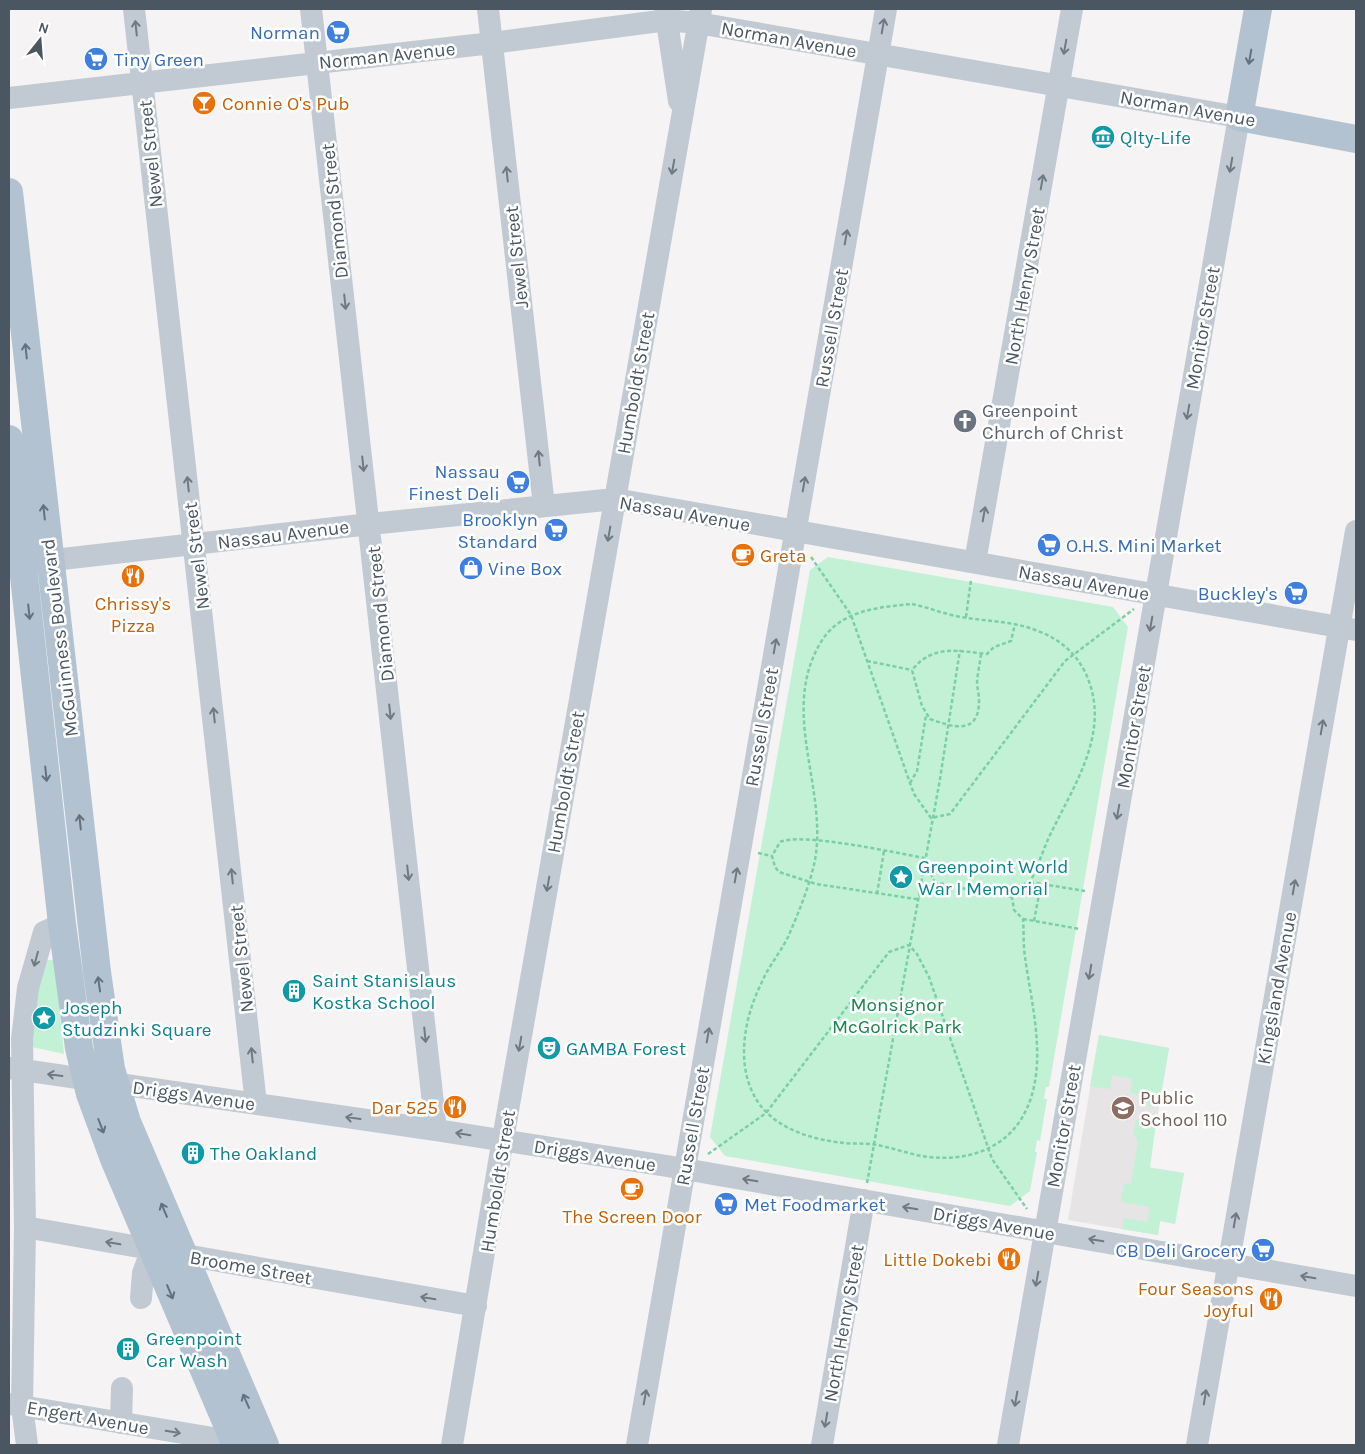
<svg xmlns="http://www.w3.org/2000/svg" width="1365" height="1454" viewBox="0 0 1365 1454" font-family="Karla,sans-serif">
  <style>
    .education { fill: #e6e4e5 }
    .green { fill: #c3f1d5 }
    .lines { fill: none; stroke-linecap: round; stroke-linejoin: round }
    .path { stroke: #7ad0a6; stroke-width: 2.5; stroke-dasharray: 4 2.5; stroke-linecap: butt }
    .minor { stroke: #c1cad2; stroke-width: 22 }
    .major { stroke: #b3c2d1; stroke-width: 28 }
    .oneway { stroke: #6e7983 }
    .oneway2 { stroke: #64717d }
    .labels { text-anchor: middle; stroke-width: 5; stroke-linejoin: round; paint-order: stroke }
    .shop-label { font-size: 19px; fill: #366cbe; stroke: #fff; text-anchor: end }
    .street-label { font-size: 19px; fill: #4a5661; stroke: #fff }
    .food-label { font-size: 19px; fill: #c56008; stroke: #fff; text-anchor: end }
    .culture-label { font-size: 19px; fill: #0d838f; stroke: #fff; text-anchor: start }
    .worship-label { font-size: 19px; fill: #5b616d; stroke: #fff; text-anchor: start }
    .park-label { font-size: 19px; fill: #17864f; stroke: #fff }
    .education-label { font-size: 19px; fill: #785e54; stroke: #fff; text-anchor: start }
  </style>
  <rect width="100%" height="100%" fill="#f5f3f3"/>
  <path class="education" d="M1099,1035L1169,1048L1149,1167L1184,1173L1175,1224L1160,1221L1158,1235L1068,1220Z"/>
  <path class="green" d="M828,557L1113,607L1128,627L1049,1087H1046L1044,1099H1047L1040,1141L1037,1140L1035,1152H1037L1030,1191L1010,1206L725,1156L710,1137L810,570Z
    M45,960H55L64,1054L32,1047L34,1004Z
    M1099,1035L1169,1048L1159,1107L1144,1105L1145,1096L1130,1093L1132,1079L1112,1075L1110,1089L1090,1086Z
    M1136,1120L1156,1122L1150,1168L1184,1173L1175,1224L1160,1221L1158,1235L1122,1229L1124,1218L1147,1222L1150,1207L1121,1202L1124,1183L1131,1184L1138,1141L1136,1137L1133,1136Z"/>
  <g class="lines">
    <path class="path" d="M811,557L851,615L910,783L914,794L931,818L950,814L1065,661L1134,609
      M912,604C927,607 941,613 956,616C984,622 1011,620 1038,631C1059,639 1075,652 1085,672C1112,728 1077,780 1053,829C1044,846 1039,865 1030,882L1018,886L1012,897L1014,910L1023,919C1024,931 1023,944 1025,957C1032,1009 1051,1073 1020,1121C1000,1151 964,1161 929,1157C911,1155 894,1148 877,1145C866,1143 855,1144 844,1143C807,1139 766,1126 751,1089C737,1056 746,1014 761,984C768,967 780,953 788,937C798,914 810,885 815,860C828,788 779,711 821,642C840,610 879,607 912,604Z
      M966,617L971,580
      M981,654C980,664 977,675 977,685C978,690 979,696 979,701C979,736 952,727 930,719L922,706L912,670C933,644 958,651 987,654L994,647L1011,641L1015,624
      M867,661L912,670
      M910,783L917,771L926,715
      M758,853L772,856
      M1030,882L1085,891
      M935,883L924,858C897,853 801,832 780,842L772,856L775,867L779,872L816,884L916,899L935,883L944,884
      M956,887L1011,897
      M877,894L884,851
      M1023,919L1080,929
      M1034,921L1041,884
      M708,1154L766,1113L889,952L909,945L917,954L929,977L992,1159L1027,1209
      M867,1183L940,779L960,650"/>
    <path class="minor" d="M134,9L256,1104
      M311,9L436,1130
      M488,9L544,506
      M665,9L679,101
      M9,98L492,43L667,20L698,23L1239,117L1008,1445
      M975,562L1072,9
      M9,565L370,524L615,499L1356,630
      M9,1068L436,1130L667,1166L1356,1286
      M25,1227L476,1306
      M141,1298L143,1273L152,1249
      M9,1404L249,1444
      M121,1423L122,1388
      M27,1445L22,1406L25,1227L22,1039L28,988L44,932L62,924
      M452,1445L500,1156L701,9
      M637,1445L886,9
      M822,1445L864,1200
      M1197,1445L1356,531"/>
    <path class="major" d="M1258,9L1239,117L1356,139
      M9,192L97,972L111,1069L127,1122L265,1445
      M9,439L62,924L79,1048L90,1094L114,1159L236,1445"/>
  </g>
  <defs><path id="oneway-shaft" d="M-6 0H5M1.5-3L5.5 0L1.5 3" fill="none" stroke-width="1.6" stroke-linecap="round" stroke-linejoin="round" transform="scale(1.25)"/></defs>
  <g class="oneway">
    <use href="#oneway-shaft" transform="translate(883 26) rotate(-80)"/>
    <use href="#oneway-shaft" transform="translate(136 28) rotate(-96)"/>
    <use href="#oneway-shaft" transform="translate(1065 47) rotate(100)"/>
    <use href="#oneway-shaft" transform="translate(1231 165) rotate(100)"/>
    <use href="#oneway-shaft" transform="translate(673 167) rotate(100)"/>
    <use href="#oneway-shaft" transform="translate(507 174) rotate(-96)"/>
    <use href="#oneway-shaft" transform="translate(1042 182) rotate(-80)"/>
    <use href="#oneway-shaft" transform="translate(846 237) rotate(-80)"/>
    <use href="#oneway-shaft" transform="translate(345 302) rotate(84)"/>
    <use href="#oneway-shaft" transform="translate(1188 412) rotate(100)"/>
    <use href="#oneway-shaft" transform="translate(539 458) rotate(-96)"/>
    <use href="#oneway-shaft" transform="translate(363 464) rotate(84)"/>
    <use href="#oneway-shaft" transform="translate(188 484) rotate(-96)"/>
    <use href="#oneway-shaft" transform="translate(804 484) rotate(-80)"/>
    <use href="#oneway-shaft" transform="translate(984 514) rotate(-80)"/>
    <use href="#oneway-shaft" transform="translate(609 534) rotate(100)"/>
    <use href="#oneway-shaft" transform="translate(1151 624) rotate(100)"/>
    <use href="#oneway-shaft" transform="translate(775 646) rotate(-80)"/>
    <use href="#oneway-shaft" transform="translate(390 712) rotate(84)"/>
    <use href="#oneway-shaft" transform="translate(214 715) rotate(-96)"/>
    <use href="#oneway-shaft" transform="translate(1322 727) rotate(-80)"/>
    <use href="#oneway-shaft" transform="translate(1118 812) rotate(100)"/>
    <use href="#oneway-shaft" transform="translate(408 873) rotate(84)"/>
    <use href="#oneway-shaft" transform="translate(736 875) rotate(-80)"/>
    <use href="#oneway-shaft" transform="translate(232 876) rotate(-96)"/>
    <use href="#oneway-shaft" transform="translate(548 884) rotate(100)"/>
    <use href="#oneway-shaft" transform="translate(1294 887) rotate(-80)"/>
    <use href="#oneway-shaft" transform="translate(36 959) rotate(105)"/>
    <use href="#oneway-shaft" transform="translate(1090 972) rotate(100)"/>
    <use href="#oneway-shaft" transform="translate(425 1035) rotate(84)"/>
    <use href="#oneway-shaft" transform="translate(708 1035) rotate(-80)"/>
    <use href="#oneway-shaft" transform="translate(520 1044) rotate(100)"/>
    <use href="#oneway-shaft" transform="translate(252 1055) rotate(-96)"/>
    <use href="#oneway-shaft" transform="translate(55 1075) rotate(-173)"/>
    <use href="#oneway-shaft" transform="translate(353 1118) rotate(-172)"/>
    <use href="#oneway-shaft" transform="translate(463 1134) rotate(-171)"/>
    <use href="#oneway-shaft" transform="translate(750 1180) rotate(-170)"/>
    <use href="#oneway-shaft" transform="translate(910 1208) rotate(-170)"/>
    <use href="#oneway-shaft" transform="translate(1235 1220) rotate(-80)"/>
    <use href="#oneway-shaft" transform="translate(1096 1240) rotate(-170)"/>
    <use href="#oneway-shaft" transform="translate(113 1243) rotate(-170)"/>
    <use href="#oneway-shaft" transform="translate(1308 1277) rotate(-170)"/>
    <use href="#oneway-shaft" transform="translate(1037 1279) rotate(100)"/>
    <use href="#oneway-shaft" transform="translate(428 1298) rotate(-170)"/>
    <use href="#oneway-shaft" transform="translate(645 1397) rotate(-80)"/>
    <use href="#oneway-shaft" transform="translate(1205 1397) rotate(-81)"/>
    <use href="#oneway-shaft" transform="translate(1016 1399) rotate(100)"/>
    <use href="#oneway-shaft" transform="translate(826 1420) rotate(100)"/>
    <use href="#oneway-shaft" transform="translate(173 1432) rotate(10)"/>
  </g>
  <g class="oneway2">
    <use href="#oneway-shaft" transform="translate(1250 57) rotate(100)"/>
    <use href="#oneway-shaft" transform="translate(26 351) rotate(-96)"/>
    <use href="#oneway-shaft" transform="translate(44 512) rotate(-96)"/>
    <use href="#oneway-shaft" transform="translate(29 612) rotate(84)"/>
    <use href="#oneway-shaft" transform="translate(46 774) rotate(84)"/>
    <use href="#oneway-shaft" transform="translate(80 822) rotate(-96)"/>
    <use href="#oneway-shaft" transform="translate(99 984) rotate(-98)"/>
    <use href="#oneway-shaft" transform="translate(101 1126) rotate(69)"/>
    <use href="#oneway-shaft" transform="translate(164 1210) rotate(-113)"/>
    <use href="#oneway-shaft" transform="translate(170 1292) rotate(67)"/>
    <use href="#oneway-shaft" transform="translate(246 1401) rotate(-114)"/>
  </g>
  <defs>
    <g id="supermarket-disc" transform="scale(1.25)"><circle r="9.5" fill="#3f7fe0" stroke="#fff"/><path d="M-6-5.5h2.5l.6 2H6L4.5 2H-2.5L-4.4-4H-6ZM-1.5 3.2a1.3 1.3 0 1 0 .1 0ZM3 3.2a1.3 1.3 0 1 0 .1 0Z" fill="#fff"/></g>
    <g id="bar-disc" transform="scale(1.25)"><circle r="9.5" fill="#e8710a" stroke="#fff"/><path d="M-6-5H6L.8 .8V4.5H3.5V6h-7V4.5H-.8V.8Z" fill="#fff"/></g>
    <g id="museum-disc" transform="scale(1.25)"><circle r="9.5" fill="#0f9aa8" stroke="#fff"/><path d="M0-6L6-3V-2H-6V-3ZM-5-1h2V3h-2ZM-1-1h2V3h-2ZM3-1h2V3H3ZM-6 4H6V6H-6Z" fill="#fff"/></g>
    <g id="church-disc" transform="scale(1.25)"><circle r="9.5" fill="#6b7280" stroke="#fff"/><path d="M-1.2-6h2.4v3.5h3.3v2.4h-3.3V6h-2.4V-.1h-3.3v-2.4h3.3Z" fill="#fff"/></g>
    <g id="cafe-disc" transform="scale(1.25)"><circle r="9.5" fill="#e8710a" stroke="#fff"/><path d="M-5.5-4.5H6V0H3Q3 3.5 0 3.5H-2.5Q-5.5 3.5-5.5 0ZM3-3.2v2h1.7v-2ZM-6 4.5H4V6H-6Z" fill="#fff"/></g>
    <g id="shop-disc" transform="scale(1.25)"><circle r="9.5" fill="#3f7fe0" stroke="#fff"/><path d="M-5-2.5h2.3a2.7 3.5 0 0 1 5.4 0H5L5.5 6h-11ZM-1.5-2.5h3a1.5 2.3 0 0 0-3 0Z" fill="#fff"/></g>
    <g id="restaurant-disc" transform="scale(1.25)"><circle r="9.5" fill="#e8710a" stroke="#fff"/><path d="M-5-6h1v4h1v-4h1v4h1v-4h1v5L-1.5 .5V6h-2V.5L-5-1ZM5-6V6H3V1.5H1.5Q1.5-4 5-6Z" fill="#fff"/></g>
    <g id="sight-disc" transform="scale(1.25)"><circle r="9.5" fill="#0f9aa8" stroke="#fff"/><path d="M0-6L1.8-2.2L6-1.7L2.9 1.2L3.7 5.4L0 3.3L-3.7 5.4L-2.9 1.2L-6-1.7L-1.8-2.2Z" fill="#fff"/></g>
    <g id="building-disc" transform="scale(1.25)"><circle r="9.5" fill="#0f9aa8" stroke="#fff"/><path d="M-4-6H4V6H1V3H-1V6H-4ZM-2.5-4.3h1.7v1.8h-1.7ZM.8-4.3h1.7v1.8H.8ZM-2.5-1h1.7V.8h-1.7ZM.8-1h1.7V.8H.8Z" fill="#fff"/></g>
    <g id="theatre-disc" transform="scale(1.25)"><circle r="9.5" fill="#0f9aa8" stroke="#fff"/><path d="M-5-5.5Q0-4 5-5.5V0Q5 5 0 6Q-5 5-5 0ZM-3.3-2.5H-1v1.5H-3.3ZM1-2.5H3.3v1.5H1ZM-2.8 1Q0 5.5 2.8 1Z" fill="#fff"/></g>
    <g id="school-disc" transform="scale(1.25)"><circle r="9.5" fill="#8d6e63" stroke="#fff"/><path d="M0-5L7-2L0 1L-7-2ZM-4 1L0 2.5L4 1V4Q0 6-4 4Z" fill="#fff"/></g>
  </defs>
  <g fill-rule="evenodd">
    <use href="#supermarket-disc" x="338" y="32"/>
    <use href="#supermarket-disc" x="96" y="59"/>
    <use href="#bar-disc" x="204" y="103"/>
    <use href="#museum-disc" x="1103" y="137"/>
    <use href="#church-disc" x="965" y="421"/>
    <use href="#supermarket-disc" x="518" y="482"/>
    <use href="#supermarket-disc" x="556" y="530"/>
    <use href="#supermarket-disc" x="1049" y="545"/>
    <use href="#cafe-disc" x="743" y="555"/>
    <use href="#shop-disc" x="471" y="568"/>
    <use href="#restaurant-disc" x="133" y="576"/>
    <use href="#supermarket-disc" x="1296" y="593"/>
    <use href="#sight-disc" x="901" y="877"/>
    <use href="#building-disc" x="294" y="991"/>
    <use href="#sight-disc" x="44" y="1018"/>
    <use href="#theatre-disc" x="549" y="1048"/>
    <use href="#restaurant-disc" x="455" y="1107"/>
    <use href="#school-disc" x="1123" y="1108"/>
    <use href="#building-disc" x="193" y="1153"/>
    <use href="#cafe-disc" x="632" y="1189"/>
    <use href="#supermarket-disc" x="726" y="1204"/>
    <use href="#supermarket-disc" x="1263" y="1250"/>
    <use href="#restaurant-disc" x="1009" y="1259"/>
    <use href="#restaurant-disc" x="1271" y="1299"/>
    <use href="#building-disc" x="128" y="1349"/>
  </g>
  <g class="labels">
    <g class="shop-label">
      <text x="320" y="39">Norman</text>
      <text x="114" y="66" text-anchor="start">Tiny Green</text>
      <text x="500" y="478">Nassau<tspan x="500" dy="22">Finest Deli</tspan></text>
      <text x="538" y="526">Brooklyn<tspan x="538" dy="22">Standard</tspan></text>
      <text x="1066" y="552" text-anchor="start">O.H.S. Mini Market</text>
      <text x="488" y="575" text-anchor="start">Vine Box</text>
      <text x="1278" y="600">Buckley's</text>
      <text x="744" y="1211" text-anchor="start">Met Foodmarket</text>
      <text x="1246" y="1257">CB Deli Grocery</text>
    </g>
    <g class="street-label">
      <text transform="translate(789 39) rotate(10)" y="7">Norman Avenue</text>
      <text transform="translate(387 55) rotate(-6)" y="7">Norman Avenue</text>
      <text transform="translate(1188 108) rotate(10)" y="7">Norman Avenue</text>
      <text transform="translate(150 154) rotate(-96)" y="7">Newel Street</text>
      <text transform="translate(334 211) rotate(-96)" y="7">Diamond Street</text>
      <text transform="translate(516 257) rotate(-96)" y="7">Jewel Street</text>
      <text transform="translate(1024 286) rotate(-80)" y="7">North Henry Street</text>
      <text transform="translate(831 328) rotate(-80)" y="7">Russell Street</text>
      <text transform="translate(1202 328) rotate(-80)" y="7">Monitor Street</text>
      <text transform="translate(635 383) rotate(-80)" y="7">Humboldt Street</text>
      <text transform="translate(685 513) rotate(10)" y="7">Nassau Avenue</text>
      <text transform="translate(283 534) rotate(-7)" y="7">Nassau Avenue</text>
      <text transform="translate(196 556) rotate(-97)" y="7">Newel Street</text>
      <text transform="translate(1084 582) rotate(10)" y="7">Nassau Avenue</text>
      <text transform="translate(380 614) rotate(-96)" y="7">Diamond Street</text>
      <text transform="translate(59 638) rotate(-97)" y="7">McGuinness Boulevard</text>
      <text transform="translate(761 727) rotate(-80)" y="7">Russell Street</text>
      <text transform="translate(1133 727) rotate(-80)" y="7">Monitor Street</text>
      <text transform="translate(565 782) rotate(-80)" y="7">Humboldt Street</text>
      <text transform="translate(241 959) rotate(-96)" y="7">Newel Street</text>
      <text transform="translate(1276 988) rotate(-80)" y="7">Kingsland Avenue</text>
      <text transform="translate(194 1095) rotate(8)" y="7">Driggs Avenue</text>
      <text transform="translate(692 1126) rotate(-80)" y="7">Russell Street</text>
      <text transform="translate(1063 1126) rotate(-80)" y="7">Monitor Street</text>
      <text transform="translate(595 1155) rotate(9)" y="7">Driggs Avenue</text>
      <text transform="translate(497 1181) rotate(-81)" y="7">Humboldt Street</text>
      <text transform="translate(994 1223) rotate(10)" y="7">Driggs Avenue</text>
      <text transform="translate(251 1267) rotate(10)" y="7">Broome Street</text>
      <text transform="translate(843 1323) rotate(-80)" y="7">North Henry Street</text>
      <text transform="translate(88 1417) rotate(10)" y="7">Engert Avenue</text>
    </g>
    <g class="food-label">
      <text x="222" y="110" text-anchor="start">Connie O's Pub</text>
      <text x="760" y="562" text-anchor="start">Greta</text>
      <text x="133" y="610" text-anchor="middle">Chrissy's<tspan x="133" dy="22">Pizza</tspan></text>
      <text x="438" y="1114">Dar 525</text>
      <text x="632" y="1223" text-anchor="middle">The Screen Door</text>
      <text x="992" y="1266">Little Dokebi</text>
      <text x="1254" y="1295">Four Seasons<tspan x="1254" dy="22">Joyful</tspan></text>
    </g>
    <g class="culture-label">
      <text x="1120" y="144">Qlty-Life</text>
      <text x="918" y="873">Greenpoint World<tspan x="918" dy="22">War I Memorial</tspan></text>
      <text x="312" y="987">Saint Stanislaus<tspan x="312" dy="22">Kostka School</tspan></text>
      <text x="62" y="1014">Joseph<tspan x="62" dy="22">Studzinki Square</tspan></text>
      <text x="566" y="1055">GAMBA Forest</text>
      <text x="210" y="1160">The Oakland</text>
      <text x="146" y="1345">Greenpoint<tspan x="146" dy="22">Car Wash</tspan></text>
    </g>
    <g class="worship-label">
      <text x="982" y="417">Greenpoint<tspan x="982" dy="22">Church of Christ</tspan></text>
    </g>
    <g class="park-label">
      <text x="897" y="1011">Monsignor<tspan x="897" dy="22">McGolrick Park</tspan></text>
    </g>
    <g class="education-label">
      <text x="1140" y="1104">Public<tspan x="1140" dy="22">School 110</tspan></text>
    </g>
  </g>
  <rect width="1365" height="1454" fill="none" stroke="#4a5661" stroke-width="20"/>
  <g transform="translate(40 40) rotate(17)" stroke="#ffffff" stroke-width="4" paint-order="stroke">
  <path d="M0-4L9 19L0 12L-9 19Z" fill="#4a5661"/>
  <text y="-8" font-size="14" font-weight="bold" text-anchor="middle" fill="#4a5661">N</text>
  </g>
</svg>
